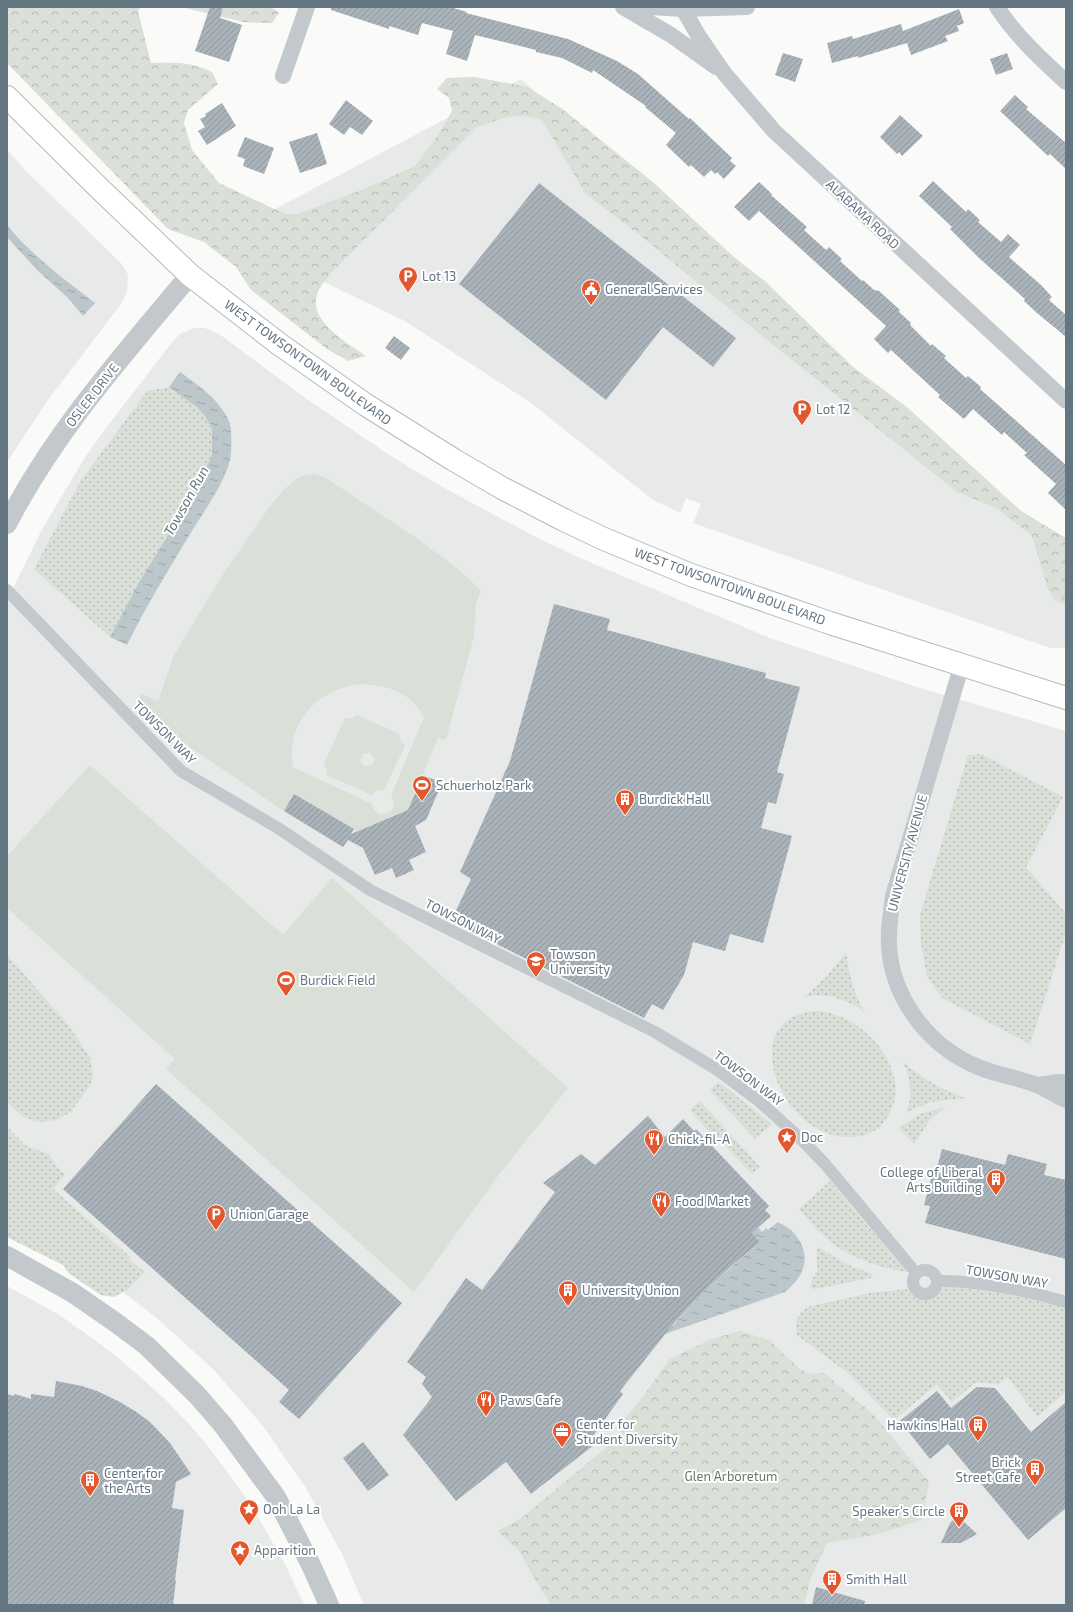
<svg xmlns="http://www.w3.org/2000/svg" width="1073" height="1612" viewBox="0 0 1073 1612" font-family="'Exo 2',sans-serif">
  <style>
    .built { fill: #e8e9e9 }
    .grass { fill: url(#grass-dots) }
    .forest { fill: url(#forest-crowns) }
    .pitch { fill: #dadfd7; fill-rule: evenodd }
    .water { fill: url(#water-ripples) }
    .building { fill: url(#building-hatch) }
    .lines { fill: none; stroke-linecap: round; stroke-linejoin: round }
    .secondary-casing { stroke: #b3babf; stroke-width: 24 }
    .pedestrian { stroke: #c3c8cc; stroke-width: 12 }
    .minor { stroke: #c3c8cc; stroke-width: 16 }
    .tertiary { stroke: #c3c8cc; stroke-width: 20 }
    .secondary { stroke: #fff; stroke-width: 22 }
    .labels { text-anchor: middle; stroke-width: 4; stroke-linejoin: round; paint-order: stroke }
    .street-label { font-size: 13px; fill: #657683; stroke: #fff }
    .poi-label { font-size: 13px; fill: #657683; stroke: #fff; text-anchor: start }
    .park-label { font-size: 13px; fill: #687a64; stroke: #fff }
    .water-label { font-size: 14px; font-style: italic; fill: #60757c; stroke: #fff }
  </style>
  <defs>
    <pattern id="grass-dots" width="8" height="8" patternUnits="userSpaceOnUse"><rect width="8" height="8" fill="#dadfd7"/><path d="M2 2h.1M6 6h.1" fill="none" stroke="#b4b9b4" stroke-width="1.8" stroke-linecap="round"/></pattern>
    <pattern id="forest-crowns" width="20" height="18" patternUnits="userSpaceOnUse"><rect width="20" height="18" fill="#dadfd7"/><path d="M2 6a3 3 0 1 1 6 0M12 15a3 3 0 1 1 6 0" fill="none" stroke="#b4b9b4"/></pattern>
    <pattern id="water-ripples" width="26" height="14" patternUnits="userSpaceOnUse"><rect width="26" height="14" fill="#bbc7cb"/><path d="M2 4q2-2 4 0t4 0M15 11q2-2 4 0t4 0" fill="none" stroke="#9ca6aa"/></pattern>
    <pattern id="building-hatch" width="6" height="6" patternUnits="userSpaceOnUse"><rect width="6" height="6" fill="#aab3b9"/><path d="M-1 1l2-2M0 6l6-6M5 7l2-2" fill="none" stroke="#8e969c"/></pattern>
  </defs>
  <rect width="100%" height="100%" fill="#fafaf8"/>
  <path class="built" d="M521,79L1066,560V648H1050L693,523L701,504L686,498L680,513L653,500L531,403L405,321L226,235Z
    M7,150L27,172L121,263L127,272L128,278L127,292L121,304L48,400L7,462Z
    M194,328H205L219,334L308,400L391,456L437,484L532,535L580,558L770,638L920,688L1066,731V1605H364L342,1554L306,1488L263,1426L214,1370L158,1319L128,1296L98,1274L7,1225V601L41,531L84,459L109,424L173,341L180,334Z
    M7,1286L58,1314L114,1354L165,1399L189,1424L211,1450L251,1505L285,1564L304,1605H7Z"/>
  <path class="grass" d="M169,387L198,408L205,416L212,428V455L197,488L138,584L110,637L34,569L80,482L147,391Z
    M981,754L1063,797L1026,867L1066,914V933L1030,1044L942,998L927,976L921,944L920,915L968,755Z
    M846,953C849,974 854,995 865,1013C852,1001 821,990 804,998L826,977Z
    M7,955L70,1027L90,1058L93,1073L92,1081L85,1093L69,1113L56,1120L42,1122L34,1121L22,1116L7,1102Z
    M816,1011C866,1012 921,1080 883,1123C876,1132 865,1136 854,1137C781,1142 732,1017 816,1011Z
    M903,1062C922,1078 942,1090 965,1098L932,1102L906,1112C914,1097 910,1076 903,1062Z
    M719,1082L772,1124L755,1139L710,1090Z
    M700,1101L760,1167L752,1174L720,1140L718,1142L690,1110Z
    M945,1107L929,1121L914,1144L899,1128L920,1114Z
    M7,1127L26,1146L49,1154L57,1167L65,1174L53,1189L130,1257L129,1260L145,1272L127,1290L114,1297L101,1295L68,1273L63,1265L7,1237Z
    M830,1181L907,1272C877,1267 846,1257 824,1236C815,1228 807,1218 799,1209Z
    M818,1247L849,1265L872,1274L873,1276L871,1278L815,1289L810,1288C810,1282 815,1276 817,1270C818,1262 815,1253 818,1247Z
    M943,1287C985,1289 1025,1296 1066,1308V1392L1037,1417L1008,1377L997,1384L976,1382L952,1402L937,1384L894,1420L849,1374L797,1335C794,1322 797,1316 807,1307L870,1293L907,1289C915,1305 935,1303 943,1287Z"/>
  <path class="forest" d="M7,7H141L138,11L151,63C177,63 187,61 212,72L218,84L188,110L184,123L192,150L219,183L285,214H298L364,189L415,166L439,134L452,111L449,98L437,89L447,78L475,77L527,87L561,108L654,183L734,257L766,282L852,366L908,408L1021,511L1066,538V604L1055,601L1048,589L1032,536L996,508L957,492L761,335L652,245L585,193L542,120C516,112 500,118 476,128L330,274C326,280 319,287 317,295C308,321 349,344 366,356L348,361L327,349L251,290L236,267L204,242L168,229L7,63Z
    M181,7H270L279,12L272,23L243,22Z
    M740,1331L769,1340L799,1368L808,1374L824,1373L874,1415L929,1482L922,1520L875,1535L827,1543L810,1580L804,1605H551L530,1571L520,1552L498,1531L520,1519L619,1437L620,1424L642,1398L670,1359L709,1340Z"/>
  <path class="pitch" d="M315,474L326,478L415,537L459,570L481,590L476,604L474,636L446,740L438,738L408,810L357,831L294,795L284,811L138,712L141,694L158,701L174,655L224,573L270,506L283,490L293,482L301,476ZM361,684C387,685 411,692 424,717L391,796C398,806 391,816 379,814L373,809L372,804L293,767C285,722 318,689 361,684Z
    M357,715L399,734L401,741L405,746L384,790L376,791L372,795L327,775V770L324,764L345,718H352ZM366,753H370L375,759L373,764L367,767L363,765L360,761L362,755Z
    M90,765L283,935L332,878L568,1088L498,1176L414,1292L166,1069L175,1059L7,908V856Z"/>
  <path class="water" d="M7,225C32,256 64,279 95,303L83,316L68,298L37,270L7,237Z
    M180,372C199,386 218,398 229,421C232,428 232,451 230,460C223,486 204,511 190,534C168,571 146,606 127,645L110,637L138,584L197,488L212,455V428L205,416L198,408L169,387Z
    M778,1222C783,1225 790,1228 794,1233C812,1254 806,1275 785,1292L665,1334L705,1290L760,1242L752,1233L758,1227L762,1232L766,1228L768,1230Z"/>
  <path class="building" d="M210,7H223L220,18L242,25L229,62L195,51Z
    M331,7H450L467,12L466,13L568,39L617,61L638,74L689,119L690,118L732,158L730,161L736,166L724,179L717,172L715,174L711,170L704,177L691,165L689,167L666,145L676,133L645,107L646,106L593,70L592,73L562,58L536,52V50L475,35L467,61L446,54L453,31L422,23L418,35L389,26V29L331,10Z
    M959,9L964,23L957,26L959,31L945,36L948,41L911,55L906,40L907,43L858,58V56L832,63L827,43L852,36L853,39L901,24L903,31Z
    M783,53L803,59L795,82L775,75Z
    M1007,53L1013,69L996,75L990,59Z
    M1015,95L1028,107L1026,109L1066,143V169L1050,154L1048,156L1000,111Z
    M346,100L373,121L362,135L350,127L344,135L329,124Z
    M222,103L236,126L207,145L198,131L205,127L200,119L206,116L205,114Z
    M900,115L923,136L902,156L899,152L897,154L880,137Z
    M317,133L327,164L300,173L289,142Z
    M245,137L274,148L264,174L243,166L245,159L237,156Z
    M933,181L966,212L968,209L980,220L978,222L1001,242L1008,234L1020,245L1009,257L1041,285L1052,297L1049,300L1066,315V337L1037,313L1024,301L1025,299L979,258L950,229L952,227L919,196Z
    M759,182L772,194L771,195L807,227L804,230L826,250L829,247L842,259L840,261L862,281L863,280L874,290L879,291L900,310L899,312L911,323L910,325L931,346L932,344L946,356L944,358L966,378L968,376L981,387L980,389L1066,465V510L1048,493L1056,484L1024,455L1027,453L1004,432L1002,435L973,409L964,419L938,397L940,395L891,350L888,353L874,339L886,326L759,211L749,221L734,207Z
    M539,183L736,338L713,367L663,327L606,400L459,284Z
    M394,336L410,348L401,360L385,348Z
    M554,604L610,619L607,630L766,673L765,678L800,687L777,772L784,774L776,804L768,802L761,828L792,836L763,943L730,934L725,951L693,942L684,975L663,1010L652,1004L644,1018L451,921L471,879L460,872L510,761Z
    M423,775L442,783L426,820L415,826L426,852L409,860L414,870L396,878L392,868L375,875L363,848L348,840L343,847L284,811L294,794L354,829L351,834L408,810Z
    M156,1084L402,1303L299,1419L279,1402L289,1390L63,1189Z
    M648,1116L665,1137L683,1119L694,1131L696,1129L769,1206L765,1210L771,1216L752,1233L760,1242L736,1262L705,1290L674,1323L620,1391L623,1394L590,1440L594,1445L531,1494L506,1462L456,1501L403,1435L432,1397L422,1384L426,1377L407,1362L466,1278L482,1290L555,1192L543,1183L581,1154L595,1165Z
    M942,1149L1005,1165L1008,1154L1047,1164L1044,1175L1066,1180V1259L925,1223L930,1206L924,1205L933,1172H936Z
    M56,1381L82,1386L97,1391L118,1401L135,1411L150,1422L170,1443L191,1474L176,1482L172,1508L184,1510L175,1580H176L173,1605H7V1394L14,1396L15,1394L31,1399V1394L54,1397Z
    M977,1387L995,1388L1031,1432L1066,1402V1508L1028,1540L948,1444L930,1459L900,1421L937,1391L951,1408Z
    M363,1442L389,1475L368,1491L343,1458Z
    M956,1517L963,1521L977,1534L961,1543H941L950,1523Z
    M816,1587L865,1601L864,1605H812Z"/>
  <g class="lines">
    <g class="secondary-casing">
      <path id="secondary" d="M7,97L101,190L190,275L279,344L366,405L454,460L502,488L564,520L604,539L691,575L830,623L1066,698"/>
    </g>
    <path class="pedestrian" d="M7,590L181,771L278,828L370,890L655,1032L716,1069L759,1101L802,1140L825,1164L911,1267
      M913 1282a12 12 0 1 1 24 0a12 12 0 1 1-24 0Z
      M943,1281C986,1282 1026,1290 1066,1302"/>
    <path class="minor" d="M623,7L671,35L716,67
      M650,7L683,9L747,7
      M682,7L698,35L724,73L774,131L1066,401
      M997,7C1015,35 1041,59 1066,82
      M283,76L307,7
      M962,664L893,896C891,912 888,928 889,944C891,997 928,1046 976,1066C995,1075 1017,1077 1037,1085C1047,1089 1055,1096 1066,1100
      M1037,1085L1059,1082L1066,1083"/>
    <path class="tertiary" d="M7,524C54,432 124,354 190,275
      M7,1256L73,1293L115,1322L147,1346L197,1395L223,1425L276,1497L311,1565L329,1605"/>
    <use href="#secondary" class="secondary"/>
  </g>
  <defs>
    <g id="parking-pin" transform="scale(1)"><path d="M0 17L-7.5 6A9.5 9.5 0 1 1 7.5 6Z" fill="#e4572e" stroke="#fff"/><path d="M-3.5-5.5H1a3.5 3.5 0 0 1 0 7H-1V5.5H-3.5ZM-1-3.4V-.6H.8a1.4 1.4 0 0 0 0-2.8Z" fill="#fff"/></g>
    <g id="civic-pin" transform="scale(1)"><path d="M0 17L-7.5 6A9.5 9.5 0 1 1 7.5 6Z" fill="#e4572e" stroke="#fff"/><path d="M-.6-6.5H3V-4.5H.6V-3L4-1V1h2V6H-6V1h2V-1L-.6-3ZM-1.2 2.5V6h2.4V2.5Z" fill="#fff"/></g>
    <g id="stadium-pin" transform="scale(1)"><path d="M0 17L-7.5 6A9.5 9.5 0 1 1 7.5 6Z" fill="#e4572e" stroke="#fff"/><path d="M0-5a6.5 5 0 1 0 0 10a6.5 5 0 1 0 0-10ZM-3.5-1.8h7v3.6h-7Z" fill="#fff"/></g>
    <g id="building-pin" transform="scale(1)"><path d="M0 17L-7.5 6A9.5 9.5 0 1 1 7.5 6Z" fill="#e4572e" stroke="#fff"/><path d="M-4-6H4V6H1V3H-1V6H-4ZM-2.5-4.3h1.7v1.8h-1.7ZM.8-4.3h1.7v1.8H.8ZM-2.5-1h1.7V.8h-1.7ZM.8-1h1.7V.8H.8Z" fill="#fff"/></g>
    <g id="university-pin" transform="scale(1)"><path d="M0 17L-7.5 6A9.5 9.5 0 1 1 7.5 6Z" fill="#e4572e" stroke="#fff"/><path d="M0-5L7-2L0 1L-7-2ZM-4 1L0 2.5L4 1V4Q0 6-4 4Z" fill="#fff"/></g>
    <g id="sight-pin" transform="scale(1)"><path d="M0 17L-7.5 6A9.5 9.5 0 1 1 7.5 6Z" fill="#e4572e" stroke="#fff"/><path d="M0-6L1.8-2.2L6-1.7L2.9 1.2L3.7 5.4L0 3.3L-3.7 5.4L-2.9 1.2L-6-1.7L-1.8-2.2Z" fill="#fff"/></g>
    <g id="restaurant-pin" transform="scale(1)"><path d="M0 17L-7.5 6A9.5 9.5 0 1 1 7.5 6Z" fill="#e4572e" stroke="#fff"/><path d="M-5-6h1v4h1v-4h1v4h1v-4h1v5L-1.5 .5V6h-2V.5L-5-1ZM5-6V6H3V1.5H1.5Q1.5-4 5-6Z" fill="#fff"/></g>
    <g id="office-pin" transform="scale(1)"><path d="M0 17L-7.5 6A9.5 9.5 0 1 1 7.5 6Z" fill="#e4572e" stroke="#fff"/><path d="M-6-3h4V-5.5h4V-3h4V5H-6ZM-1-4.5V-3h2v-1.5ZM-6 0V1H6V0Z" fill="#fff"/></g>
  </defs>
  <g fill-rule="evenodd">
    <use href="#parking-pin" x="408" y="276"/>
    <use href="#civic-pin" x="591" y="289"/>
    <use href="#parking-pin" x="802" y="409"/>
    <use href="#stadium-pin" x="422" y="785"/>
    <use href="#building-pin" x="625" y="799"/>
    <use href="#university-pin" x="536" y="961"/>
    <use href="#stadium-pin" x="286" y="980"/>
    <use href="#sight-pin" x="787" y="1137"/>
    <use href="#restaurant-pin" x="654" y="1139"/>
    <use href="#building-pin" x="996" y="1179"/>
    <use href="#restaurant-pin" x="661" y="1201"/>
    <use href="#parking-pin" x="216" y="1214"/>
    <use href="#building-pin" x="568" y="1290"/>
    <use href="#restaurant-pin" x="486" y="1400"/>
    <use href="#building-pin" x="978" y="1425"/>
    <use href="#office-pin" x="562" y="1431"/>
    <use href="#building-pin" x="1035" y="1469"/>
    <use href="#building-pin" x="90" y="1480"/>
    <use href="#sight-pin" x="249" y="1509"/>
    <use href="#building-pin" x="959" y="1511"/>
    <use href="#sight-pin" x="240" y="1550"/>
    <use href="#building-pin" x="832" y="1579"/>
  </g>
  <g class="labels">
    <g class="street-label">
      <text transform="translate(863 214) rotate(43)" y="5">ALABAMA ROAD</text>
      <text transform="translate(308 362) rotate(36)" y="5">WEST TOWSONTOWN BOULEVARD</text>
      <text transform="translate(92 395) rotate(-52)" y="5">OSLER DRIVE</text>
      <text transform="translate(730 586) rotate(20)" y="5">WEST TOWSONTOWN BOULEVARD</text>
      <text transform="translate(165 732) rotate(45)" y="5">TOWSON WAY</text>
      <text transform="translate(907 853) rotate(-75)" y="5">UNIVERSITY AVENUE</text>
      <text transform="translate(463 921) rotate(27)" y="5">TOWSON WAY</text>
      <text transform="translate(749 1078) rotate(37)" y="5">TOWSON WAY</text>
      <text transform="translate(1007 1276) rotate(10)" y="5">TOWSON WAY</text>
    </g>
    <g class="poi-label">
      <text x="422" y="281">Lot 13</text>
      <text x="605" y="294">General Services</text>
      <text x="816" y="414">Lot 12</text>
      <text x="436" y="790">Schuerholz Park</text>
      <text x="639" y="804">Burdick Hall</text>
      <text x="550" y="959">Towson<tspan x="550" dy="15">University</tspan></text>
      <text x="300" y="985">Burdick Field</text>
      <text x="801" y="1142">Doc</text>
      <text x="668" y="1144">Chick-fil-A</text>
      <text x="982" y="1177" text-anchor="end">College of Liberal<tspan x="982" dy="15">Arts Building</tspan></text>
      <text x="675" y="1206">Food Market</text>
      <text x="230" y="1219">Union Garage</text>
      <text x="582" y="1295">University Union</text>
      <text x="500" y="1405">Paws Cafe</text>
      <text x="576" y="1429">Center for<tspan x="576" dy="15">Student Diversity</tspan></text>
      <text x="964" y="1430" text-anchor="end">Hawkins Hall</text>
      <text x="1021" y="1467" text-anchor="end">Brick<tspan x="1021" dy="15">Street Cafe</tspan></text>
      <text x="104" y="1478">Center for<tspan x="104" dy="15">the Arts</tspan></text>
      <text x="263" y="1514">Ooh La La</text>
      <text x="945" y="1516" text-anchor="end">Speaker's Circle</text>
      <text x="254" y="1555">Apparition</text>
      <text x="846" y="1584">Smith Hall</text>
    </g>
    <g class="park-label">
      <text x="731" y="1481">Glen Arboretum</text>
    </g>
    <g class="water-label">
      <text transform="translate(186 501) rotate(-61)" y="5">Towson Run</text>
    </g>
  </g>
  <rect width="1073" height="1612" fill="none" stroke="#657683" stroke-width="16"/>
</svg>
